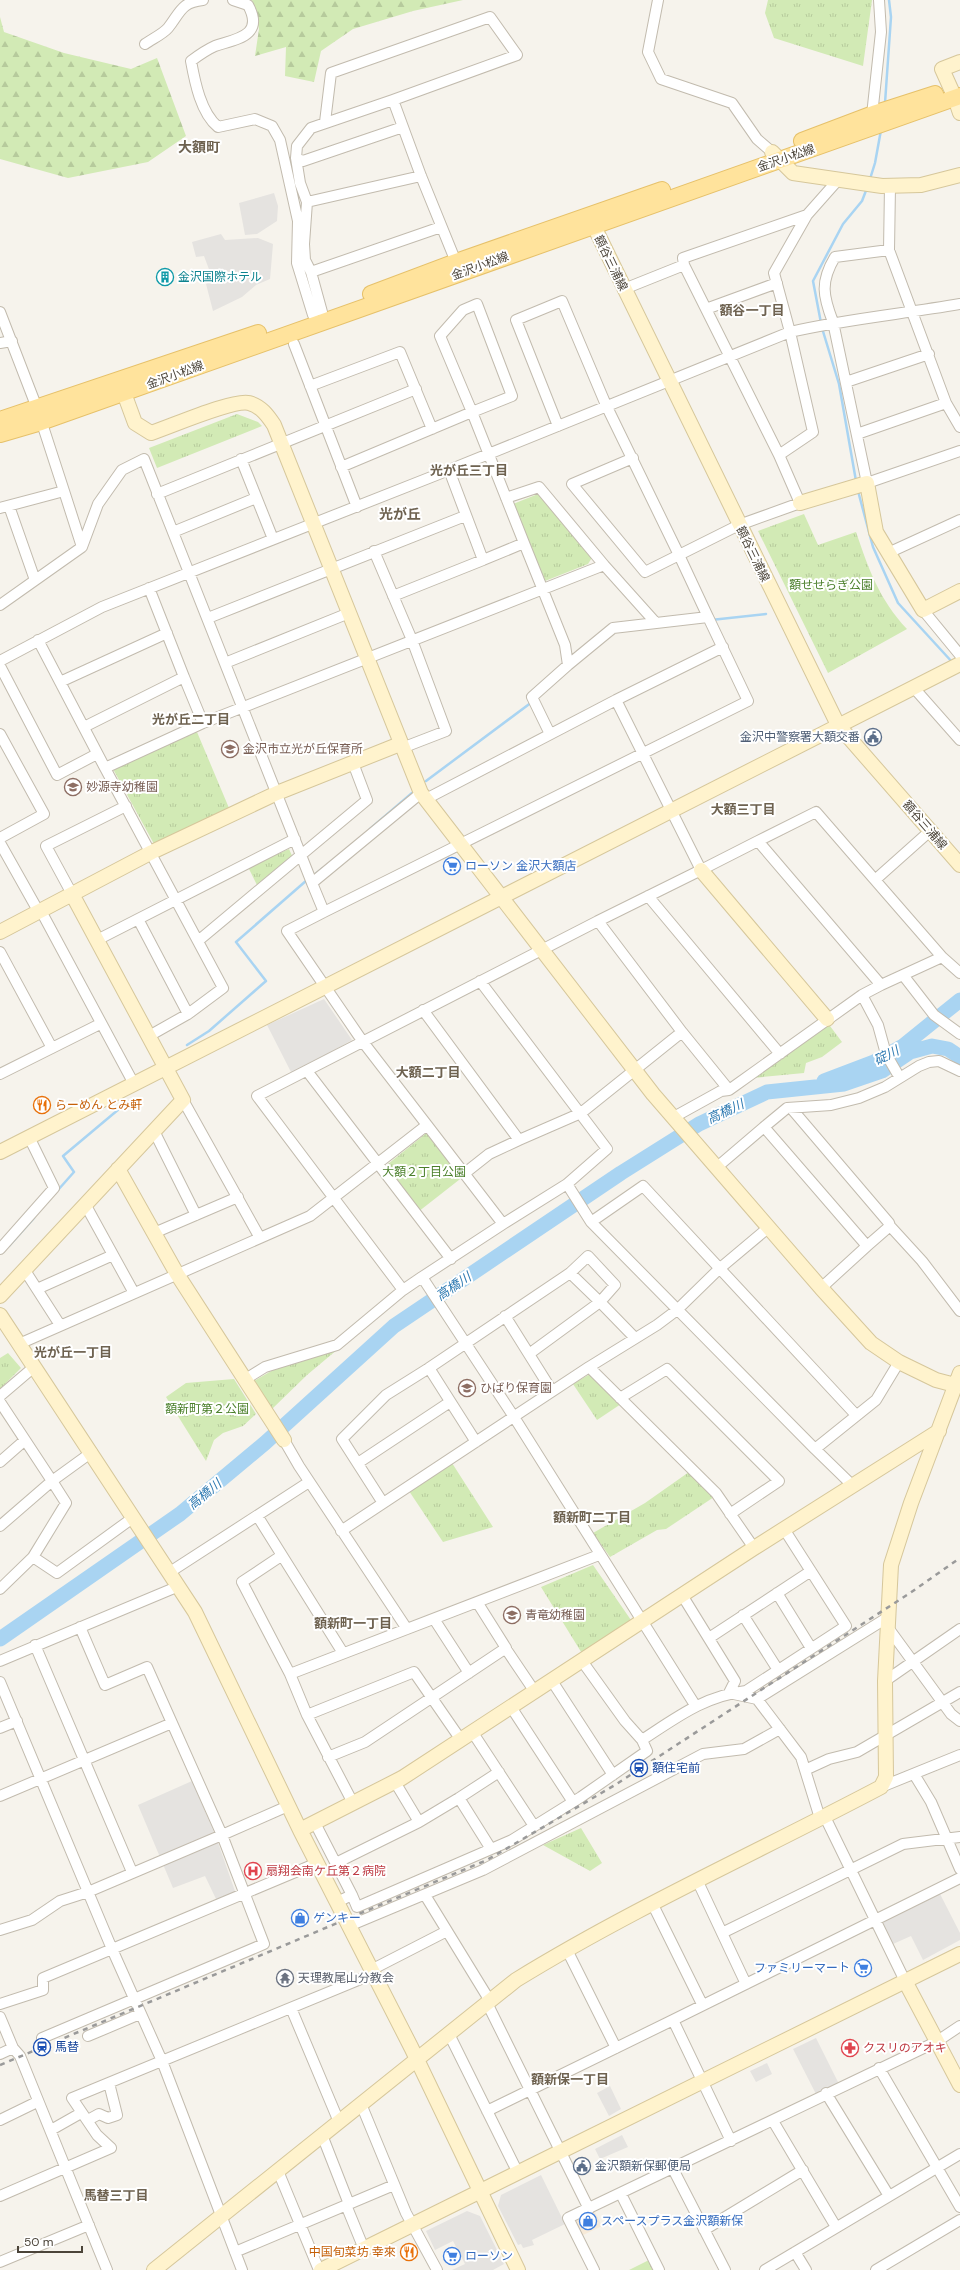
<svg xmlns="http://www.w3.org/2000/svg" width="960" height="2270" viewBox="0 0 960 2270" font-family="'DM Sans','Noto Sans JP',sans-serif">
  <style>
    .commercial { fill: #f7ead8 }
    .forest { fill: url(#forest-firs) }
    .park { fill: url(#park-tufts) }
    .parking { fill: #e5e3e0 }
    .lines { fill: none; stroke-linecap: round; stroke-linejoin: round }
    .stream { stroke: #a9d4f2; stroke-width: 2.5 }
    .river { stroke: #a9d4f2; stroke-width: 15 }
    .street-casing { stroke: #c2bbae; stroke-width: 12 }
    .secondary-casing { stroke: #d6c79b; stroke-width: 16 }
    .primary-casing { stroke: #e6c16a; stroke-width: 18 }
    .street { stroke: #fff; stroke-width: 10 }
    .secondary { stroke: #fff3cd; stroke-width: 14 }
    .primary { stroke: #ffe39c; stroke-width: 16 }
    .rail { stroke: #9a9a9a; stroke-width: 2.5; stroke-dasharray: 5 5; stroke-linecap: butt }
    .labels { text-anchor: middle; stroke-width: 4; stroke-linejoin: round; paint-order: stroke }
    .street-label { font-size: 12px; fill: #4b4439; stroke: #fff }
    .culture-label { font-size: 12px; fill: #0d838f; stroke: #fff; text-anchor: start }
    .park-label { font-size: 12px; fill: #4a7f2a; stroke: #fff }
    .service-label { font-size: 12px; fill: #4e5e75; stroke: #fff; text-anchor: end }
    .education-label { font-size: 12px; fill: #785e54; stroke: #fff; text-anchor: start }
    .shop-label { font-size: 12px; fill: #366cbe; stroke: #fff; text-anchor: start }
    .food-label { font-size: 12px; fill: #c56008; stroke: #fff; text-anchor: start }
    .transit-label { font-size: 12px; fill: #164399; stroke: #fff; text-anchor: start }
    .health-label { font-size: 12px; fill: #be3a42; stroke: #fff; text-anchor: start }
    .worship-label { font-size: 12px; fill: #5b616d; stroke: #fff; text-anchor: start }
    .neighbourhood-label { font-size: 13px; font-weight: bold; fill: #6e6250; stroke: #fff }
    .water-label { font-size: 13px; font-style: italic; fill: #2e7ab2; stroke: #fff }
    .quarter-label { font-size: 14px; font-weight: bold; fill: #6e6250; stroke: #fff }
  </style>
  <defs>
    <pattern id="forest-firs" width="22" height="20" patternUnits="userSpaceOnUse"><rect width="22" height="20" fill="#d2eab5"/><path d="M5 1l3.5 6h-7zM16 11l3.5 6h-7z" fill="#b6ca9c"/></pattern>
    <pattern id="park-tufts" width="24" height="20" patternUnits="userSpaceOnUse"><rect width="24" height="20" fill="#d2eab5"/><path d="M3 7l-1-3M5 7V3M7 7l1-3M15 17l-1-3M17 17v-4M19 17l1-3" fill="none" stroke="#b6ca9c"/></pattern>
  </defs>
  <rect width="100%" height="100%" fill="#f6f3ec"/>
  <path class="commercial" d="M594,2210L602,2226L581,2236L575,2224L577,2219Z"/>
  <path class="forest" d="M252,0H463L413,11L353,29L321,51L314,82L285,76L286,47L255,56L259,29Z
    M0,17L4,32L64,53L131,69L157,58L186,136L148,162L68,178L0,159Z"/>
  <path class="park" d="M768,0H872L863,66L774,38L765,13Z
    M237,414L258,422L262,426L157,468L149,448Z
    M538,494L593,556L588,564L545,581L513,504Z
    M804,514L818,545L856,532C869,570 879,599 907,629L828,673L758,531Z
    M197,732L229,808L154,844L113,769Z
    M289,849L294,860L257,885L248,867Z
    M827,1022L842,1042L822,1057L806,1063L804,1073L753,1078Z
    M429,1131L464,1176L418,1212L383,1168Z
    M338,1349L307,1375L272,1409L254,1381L273,1370Z
    M8,1353L21,1368L0,1389V1358Z
    M590,1374L621,1404L597,1420L573,1384Z
    M234,1379L256,1414L243,1426L223,1433L214,1440L206,1461L166,1397L186,1383Z
    M452,1463L493,1527L443,1542L409,1491Z
    M689,1472L714,1497L666,1529L657,1530L610,1557L593,1533L645,1503Z
    M593,1565L633,1623L583,1655L541,1587Z
    M581,1828L602,1863L590,1871L543,1845Z
    M649,2260L654,2270H629Z"/>
  <path class="parking" d="M274,193L278,206L277,221L257,234L245,235L239,203Z
    M221,234L225,240L258,238L273,244L270,279L256,285L242,297L213,311L206,284L213,280L204,256L196,257L192,242Z
    M324,999L352,1040L292,1074L267,1025Z
    M192,1781L216,1837L236,1894L217,1901L205,1876L173,1888L138,1805Z
    M939,1892L960,1933V1940L923,1960L911,1936L893,1944L883,1924L885,1920Z
    M816,2038L839,2084L817,2096L793,2049Z
    M767,2063L772,2074L756,2082L750,2071Z
    M610,2086L621,2109L609,2116L597,2093Z
    M622,2135L628,2147L600,2159L595,2149Z
    M541,2175L565,2224L532,2240L534,2245L523,2248L521,2244L518,2245L498,2206L501,2195Z
    M467,2211L480,2216L504,2264L493,2270H452L465,2264L453,2241L435,2250L426,2231Z"/>
  <g class="lines">
    <path class="stream" d="M885,103L891,17L889,0
      M870,179L875,163L881,130
      M821,323L813,281L843,224L862,201L867,188
      M822,328L839,384L856,481
      M858,491L873,547L898,603L953,663
      M711,620L766,614
      M426,781L532,702
      M370,829L412,793
      M313,876L323,868
      M187,1045L209,1031L266,981L236,942L307,880
      M58,1190L74,1172L63,1156L119,1109
      M9,1246L34,1218"/>
    <path class="river" d="M824,1081L874,1062L903,1046L960,1000
      M0,1639L180,1514L265,1443L394,1326L621,1173L699,1124L767,1092L844,1084L882,1071L910,1052L932,1046L948,1049L960,1057"/>
    <g class="street-casing">
      <path id="street" d="M233,0L248,5C265,36 236,39 215,46C206,50 199,55 191,61C195,83 201,113 218,127L255,119L272,126L280,140L298,221L297,263L313,315
        M658,0L648,52L661,79L732,103L757,139L772,152
        M145,44C152,39 163,34 168,28C180,13 181,2 203,0
        M872,115L881,32L879,0
        M325,122L331,73L490,17L517,55L393,100
        M296,158L303,161L403,127
        M890,186L889,250L835,257C820,282 823,296 833,322L867,483L960,451
        M307,202L421,176
        M889,250L946,403L960,427
        M311,272L441,227
        M624,289L684,265
        M477,304L512,396L472,412L440,336L463,310Z
        M706,309L777,283
        M0,312L37,408L64,491
        M322,312L311,272L305,260L304,244L307,202L300,183L296,158L297,146L311,128L393,100L421,176L456,262
        M0,343L12,341
        M294,344L357,507
        M846,382L929,354
        M310,386L400,352L432,429
        M558,426L516,320L562,301L606,405L679,555L739,525L800,503L779,455L813,432L790,332L774,273L807,215L838,180
        M857,434L946,403
        M779,455L684,265L683,258L807,215
        M241,459L273,539
        M341,467L472,412L524,543
        M449,470L483,560L524,543L565,645L568,665L532,697L550,734
        M157,494L416,389
        M9,506L35,580
        M0,508L64,491L82,547
        M173,532L256,498
        M374,551L412,640L446,731L402,748
        M888,553L960,520
        M604,565L656,623
        M393,596L483,560
        M0,605L82,547L98,504L122,470L144,459L312,883L421,793
        M923,610L960,655
        M208,618L465,516
        M38,640L105,768
        M0,661L102,607L449,470L790,332C846,319 903,314 960,304
        M225,663L349,613
        M568,665L613,628L708,617L679,555L645,572L572,484L633,458
        M0,666L57,775L97,754
        M184,677L203,723
        M60,682L167,633
        M914,688L960,740
        M616,700L723,647
        M84,727L184,677L149,588
        M0,734L44,814L0,838
        M0,843L36,907L41,911L134,1084
        M701,870L758,841
        M875,880L942,957
        M312,883L324,912L748,701L708,617
        M72,894L46,846L126,806
        M648,896L780,1054
        M138,919L188,1014
        M97,940L295,839
        M198,941L367,800L353,763
        M0,952L52,1048
        M903,975L934,1015L960,1034
        M480,981L607,1149L567,1184
        M881,985L758,841L816,812L875,880L930,831
        M862,995L878,1025L886,1054L897,1073
        M423,1010L519,1140L581,1113L682,1032L598,921L701,870L616,700L426,799
        M682,1032L729,1090L862,995L881,985L942,957L960,973
        M149,1036L188,1014L223,988L105,768L203,723L604,565L539,487L506,498
        M307,1071L451,1259
        M0,1074L100,1024
        M183,1100L260,1238
        M791,1108L889,1223L890,1226
        M674,1117L721,1091L729,1090
        M427,1125L503,1224L567,1184L591,1222L815,1449
        M764,1127L787,1108L831,1105L859,1098L885,1087L919,1066L929,1062L939,1061L960,1071
        M154,1131L196,1215
        M716,1168L764,1127L867,1246L821,1288
        M465,1173L489,1154L519,1140
        M85,1204L134,1293
        M591,1222L643,1186L856,1415
        M503,1224L422,1277L514,1417L695,1705
        M154,1233L238,1197
        M867,1246L890,1226L922,1261L960,1311
        M0,1249L54,1188L29,1137
        M24,1269L60,1325
        M37,1289L113,1255
        M403,1290L422,1277
        M505,1316L552,1391
        M19,1344L310,1216L427,1125L363,1042L287,931L324,912
        M529,1354L600,1302L570,1273
        M589,1367L716,1493L754,1548
        M244,1380L265,1367L337,1345L403,1290L257,1096L598,921
        M0,1396L34,1367
        M620,1398L667,1369L779,1481L730,1514
        M0,1402L52,1481L0,1526
        M284,1440L299,1466L407,1629
        M476,1442L429,1368L570,1273L588,1256L615,1285L600,1302L635,1338
        M0,1462L25,1440
        M358,1463L450,1402
        M852,1485L815,1449L876,1400L899,1362
        M383,1503L342,1439L386,1395L429,1368
        M258,1517L343,1653
        M341,1531L589,1367L657,1325L677,1310L719,1269L768,1228
        M281,1556L242,1582L290,1674
        M33,1557L66,1503L52,1481L92,1452
        M170,1572L309,1482
        M0,1589L33,1557L57,1573L134,1517
        M777,1593L811,1648
        M682,1595L735,1681L729,1693L757,1699L801,1757L819,1815L825,1817L905,1981
        M743,1615L778,1670
        M434,1619L469,1673
        M80,1627L105,1685L147,1667L172,1723
        M889,1629L951,1714L960,1721
        M709,1638L811,1571
        M35,1645L132,1872
        M504,1646L535,1692
        M0,1661L179,1586
        M582,1661L625,1721L642,1740
        M552,1681L613,1775
        M885,1681L960,1629
        M0,1682L112,1949L162,2061L242,2270
        M757,1699L890,1616
        M511,1707L573,1802
        M307,1715L414,1672L461,1740
        M0,1728L17,1721
        M473,1733L534,1826
        M328,1757L365,1742L506,1648L477,1602
        M805,1770L829,1759L857,1752L960,1692
        M914,1774L931,1802L960,1869
        M395,1782L419,1822L459,1798L491,1849
        M881,1787L960,1755
        M0,1796L172,1723L222,1835L288,1806
        M459,1798L499,1772
        M353,1803L307,1715L290,1674L599,1555
        M315,1823L352,1895
        M336,1863L419,1822
        M698,1882L746,1984
        M425,1895L490,2001
        M337,1902L352,1895L357,1907L512,1840L581,1797L647,1751L642,1740C676,1718 704,1696 746,1691L846,1626L784,1529
        M653,1905L702,2004
        M349,1926L483,1870L703,1754L744,1749L780,1729
        M0,1930L32,1920L60,1901L88,1892L222,1835L264,1944L42,2038
        M722,1933L903,1844L960,1837
        M567,1950L616,2048
        M371,1970L447,1931
        M487,2003L589,2209
        M0,2004L43,1990V1978L317,1863
        M291,2008L339,2122
        M0,2017L13,2048
        M449,2034L518,2173
        M88,2036L140,2014
        M0,2054L13,2048L20,2056L107,2270
        M879,2068L960,2207
        M826,2093L889,2196
        M361,2104L406,2213L437,2270
        M487,2111L673,2020
        M0,2120L37,2102
        M88,2120L99,2114L108,2118L117,2115L109,2083
        M773,2121L836,2227
        M51,2130L81,2113
        M322,2135L349,2204
        M731,2141L673,2020L960,1878
        M673,2169L725,2270
        M278,2171L319,2270
        M621,2194L659,2270
        M0,2196L111,2148L97,2135L72,2098L373,1974
        M346,2205L364,2249
        M704,2230L803,2170
        M235,2252L394,2185
        M795,2252L806,2270
        M0,2262L89,2225
        M594,2270L568,2218L936,2042L960,2026
        M765,2270L960,2154
        M876,2270L960,2220"/>
    </g>
    <g class="secondary-casing">
      <path id="secondary" d="M960,62L942,69L955,98L960,113
        M772,152L793,173L882,186L921,185L960,175
        M589,216L838,725L960,865
        M124,393L135,423L151,433C170,427 233,399 249,403C261,406 268,416 274,425L421,793L653,1094L821,1288L871,1343L899,1362L936,1380L955,1385
        M800,503L867,483L876,532L923,610L960,591
        M701,870L827,1019
        M0,932L152,852L277,793L400,744
        M0,1152L960,664
        M118,1169L177,1274L284,1440
        M0,1296L183,1100L72,894
        M0,1315L195,1612L300,1830L411,2047L518,2270
        M300,1830L402,1778L754,1548L939,1431
        M905,1981L960,2085
        M154,2270L516,1980C633,1908 760,1851 881,1787L886,1777L885,1681L891,1565L911,1503L960,1373
        M321,2270L960,1954"/>
    </g>
    <g class="primary-casing">
      <path id="primary" d="M802,141L876,113L935,94
        M371,294L456,262L662,190
        M0,420L258,333
        M0,434L41,422L960,96"/>
    </g>
    <use href="#street" class="street"/>
    <use href="#secondary" class="secondary"/>
    <use href="#primary" class="primary"/>
    <path class="rail" d="M0,2065L487,1860L615,1785L910,1593L960,1558"/>
  </g>
  <defs>
    <g id="building-ring" transform="scale(0.9)"><circle r="9.5" fill="#fff" stroke="#0f9aa8" stroke-width="1.5"/><path d="M-4-6H4V6H1V3H-1V6H-4ZM-2.5-4.3h1.7v1.8h-1.7ZM.8-4.3h1.7v1.8H.8ZM-2.5-1h1.7V.8h-1.7ZM.8-1h1.7V.8H.8Z" fill="#0f9aa8"/></g>
    <g id="civic-ring" transform="scale(0.9)"><circle r="9.5" fill="#fff" stroke="#5c6f8a" stroke-width="1.5"/><path d="M-.6-6.5H3V-4.5H.6V-3L4-1V1h2V6H-6V1h2V-1L-.6-3ZM-1.2 2.5V6h2.4V2.5Z" fill="#5c6f8a"/></g>
    <g id="school-ring" transform="scale(0.9)"><circle r="9.5" fill="#fff" stroke="#8d6e63" stroke-width="1.5"/><path d="M0-5L7-2L0 1L-7-2ZM-4 1L0 2.5L4 1V4Q0 6-4 4Z" fill="#8d6e63"/></g>
    <g id="supermarket-ring" transform="scale(0.9)"><circle r="9.5" fill="#fff" stroke="#3f7fe0" stroke-width="1.5"/><path d="M-6-5.5h2.5l.6 2H6L4.5 2H-2.5L-4.4-4H-6ZM-1.5 3.2a1.3 1.3 0 1 0 .1 0ZM3 3.2a1.3 1.3 0 1 0 .1 0Z" fill="#3f7fe0"/></g>
    <g id="restaurant-ring" transform="scale(0.9)"><circle r="9.5" fill="#fff" stroke="#e8710a" stroke-width="1.5"/><path d="M-5-6h1v4h1v-4h1v4h1v-4h1v5L-1.5 .5V6h-2V.5L-5-1ZM5-6V6H3V1.5H1.5Q1.5-4 5-6Z" fill="#e8710a"/></g>
    <g id="station-ring" transform="scale(0.9)"><circle r="9.5" fill="#fff" stroke="#1a4fb4" stroke-width="1.5"/><path d="M-3-6H3Q5-6 5-4V2Q5 4 3 4L4.5 6H3L1.5 4h-3L-3 6H-4.5L-3 4Q-5 4-5 2V-4Q-5-6-3-6ZM-3.5-4v3h7v-3ZM-3.5 1v1.5H-2V1ZM2 1v1.5H3.5V1Z" fill="#1a4fb4"/></g>
    <g id="hospital-ring" transform="scale(0.9)"><circle r="9.5" fill="#fff" stroke="#e0444e" stroke-width="1.5"/><path d="M-5-5h3v3.5h4V-5h3V5h-3V1.5h-4V5h-3Z" fill="#e0444e"/></g>
    <g id="shop-ring" transform="scale(0.9)"><circle r="9.5" fill="#fff" stroke="#3f7fe0" stroke-width="1.5"/><path d="M-5-2.5h2.3a2.7 3.5 0 0 1 5.4 0H5L5.5 6h-11ZM-1.5-2.5h3a1.5 2.3 0 0 0-3 0Z" fill="#3f7fe0"/></g>
    <g id="temple-ring" transform="scale(0.9)"><circle r="9.5" fill="#fff" stroke="#6b7280" stroke-width="1.5"/><path d="M0-6L5-2H3V0L6.5 2.5H4V6H1.5V3h-3V6H-4V2.5H-6.5L-3 0V-2H-5Z" fill="#6b7280"/></g>
    <g id="pharmacy-ring" transform="scale(0.9)"><circle r="9.5" fill="#fff" stroke="#e0444e" stroke-width="1.5"/><path d="M-2-6h4v4h4v4h-4v4h-4v-4h-4v-4h4Z" fill="#e0444e"/></g>
  </defs>
  <g fill-rule="evenodd">
    <use href="#building-ring" x="165" y="277"/>
    <use href="#civic-ring" x="873" y="737"/>
    <use href="#school-ring" x="230" y="749"/>
    <use href="#school-ring" x="73" y="787"/>
    <use href="#supermarket-ring" x="452" y="866"/>
    <use href="#restaurant-ring" x="42" y="1105"/>
    <use href="#school-ring" x="467" y="1388"/>
    <use href="#school-ring" x="512" y="1615"/>
    <use href="#station-ring" x="639" y="1768"/>
    <use href="#hospital-ring" x="253" y="1871"/>
    <use href="#shop-ring" x="300" y="1918"/>
    <use href="#supermarket-ring" x="863" y="1968"/>
    <use href="#temple-ring" x="285" y="1978"/>
    <use href="#station-ring" x="42" y="2047"/>
    <use href="#pharmacy-ring" x="850" y="2048"/>
    <use href="#civic-ring" x="582" y="2166"/>
    <use href="#shop-ring" x="588" y="2221"/>
    <use href="#restaurant-ring" x="409" y="2252"/>
    <use href="#supermarket-ring" x="452" y="2256"/>
  </g>
  <g class="labels">
    <g class="street-label">
      <text transform="translate(786 158) rotate(-19)" y="4">金沢小松線</text>
      <text transform="translate(611 263) rotate(64)" y="4">額谷三浦線</text>
      <text transform="translate(480 266) rotate(-20)" y="4">金沢小松線</text>
      <text transform="translate(175 375) rotate(-20)" y="4">金沢小松線</text>
      <text transform="translate(753 554) rotate(64)" y="4">額谷三浦線</text>
      <text transform="translate(925 825) rotate(49)" y="4">額谷三浦線</text>
    </g>
    <g class="culture-label">
      <text x="178" y="281">金沢国際ホテル</text>
    </g>
    <g class="park-label">
      <text x="831" y="589">額せせらぎ公園</text>
      <text x="424" y="1176">大額２丁目公園</text>
      <text x="207" y="1413">額新町第２公園</text>
    </g>
    <g class="service-label">
      <text x="860" y="741">金沢中警察署大額交番</text>
      <text x="595" y="2170" text-anchor="start">金沢額新保郵便局</text>
    </g>
    <g class="education-label">
      <text x="243" y="753">金沢市立光が丘保育所</text>
      <text x="86" y="791">妙源寺幼稚園</text>
      <text x="480" y="1392">ひばり保育園</text>
      <text x="525" y="1619">青竜幼稚園</text>
    </g>
    <g class="shop-label">
      <text x="465" y="870">ローソン 金沢大額店</text>
      <text x="313" y="1922">ゲンキー</text>
      <text x="850" y="1972" text-anchor="end">ファミリーマート</text>
      <text x="601" y="2225">スペースプラス金沢額新保</text>
      <text x="465" y="2260">ローソン</text>
    </g>
    <g class="food-label">
      <text x="55" y="1109">らーめん とみ軒</text>
      <text x="396" y="2256" text-anchor="end">中国旬菜坊 幸來</text>
    </g>
    <g class="transit-label">
      <text x="652" y="1772">額住宅前</text>
      <text x="55" y="2051">馬替</text>
    </g>
    <g class="health-label">
      <text x="266" y="1875">扇翔会南ケ丘第２病院</text>
      <text x="863" y="2052">クスリのアオキ</text>
    </g>
    <g class="worship-label">
      <text x="298" y="1982">天理教尾山分教会</text>
    </g>
    <g class="neighbourhood-label">
      <text x="752" y="315">額谷一丁目</text>
      <text x="469" y="475">光が丘三丁目</text>
      <text x="191" y="724">光が丘二丁目</text>
      <text x="743" y="814">大額三丁目</text>
      <text x="428" y="1077">大額二丁目</text>
      <text x="73" y="1357">光が丘一丁目</text>
      <text x="592" y="1522">額新町二丁目</text>
      <text x="353" y="1628">額新町一丁目</text>
      <text x="570" y="2084">額新保一丁目</text>
      <text x="116" y="2200">馬替三丁目</text>
    </g>
    <g class="water-label">
      <text transform="translate(886 1055) rotate(-27)" y="5">碇川</text>
      <text transform="translate(725 1111) rotate(-25)" y="5">高橋川</text>
      <text transform="translate(453 1286) rotate(-34)" y="5">高橋川</text>
      <text transform="translate(204 1494) rotate(-40)" y="5">高橋川</text>
    </g>
    <g class="quarter-label">
      <text x="199" y="152">大額町</text>
      <text x="400" y="519">光が丘</text>
    </g>
  </g>
  <path d="M18 2246v6h64v-6" fill="none" stroke="#4b4439" stroke-width="2"/>
  <text x="24" y="2246" font-size="12" fill="#4b4439" stroke="#ffffff" stroke-width="3" paint-order="stroke">50 m</text>
</svg>
